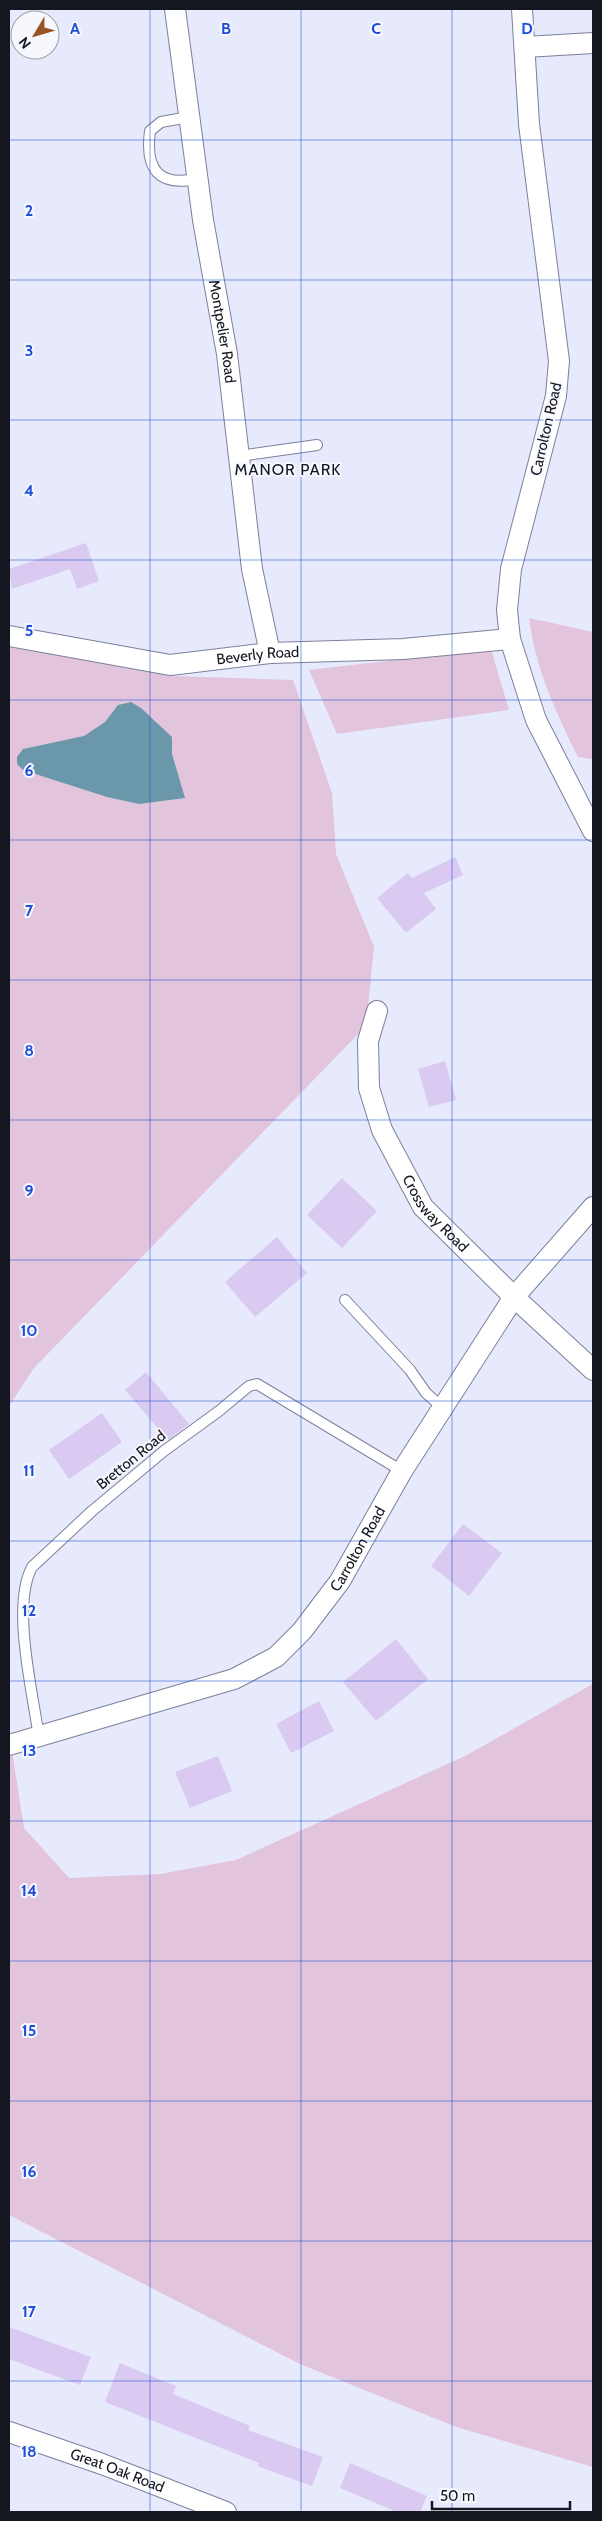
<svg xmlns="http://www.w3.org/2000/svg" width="602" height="2521" viewBox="0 0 602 2521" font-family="Cabin,sans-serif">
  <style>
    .green { fill: #e2c4dc }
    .water { fill: #6a98aa }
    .building { fill: #dac9f0 }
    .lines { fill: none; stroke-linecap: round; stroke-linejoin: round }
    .lane-casing { stroke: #7c809a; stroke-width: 12 }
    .street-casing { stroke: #7c809a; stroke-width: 22 }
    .lane { stroke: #fff; stroke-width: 10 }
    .street { stroke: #fff; stroke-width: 20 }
    .grid { fill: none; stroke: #1d4ed8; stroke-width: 1; stroke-opacity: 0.55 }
    .labels { text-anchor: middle; stroke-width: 4; stroke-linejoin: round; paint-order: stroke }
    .street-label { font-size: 15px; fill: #141620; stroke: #f7f8fe }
    .neighbourhood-label { font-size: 16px; letter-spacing: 1px; fill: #141620; stroke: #f7f8fe }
    .grid-label { font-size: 16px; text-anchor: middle; font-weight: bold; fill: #1d4ed8; stroke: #f7f8fe; stroke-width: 4; stroke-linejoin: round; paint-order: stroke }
  </style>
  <rect width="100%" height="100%" fill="#e7eafc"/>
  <path class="green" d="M529,618L593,632V759L578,757C556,712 535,668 529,618Z
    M9,643L175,676L293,680L332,793L336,854L374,947L366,1026L34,1368L9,1406Z
    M491,649L509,710L337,734L309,670Z
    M593,1684V2467L456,2427L300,2364L9,2215V1731L24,1828L69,1878L160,1874L236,1860L465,1756Z"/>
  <path class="water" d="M131,702L141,708L172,737V754L185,798L139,804L107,797L23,770L17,764V757L23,749L84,736L105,722L118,705Z"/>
  <path class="building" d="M86,543L99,581L77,589L70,569L12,589L9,569Z
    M455,857L463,875L424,893L436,909L406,933L377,898L408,873L412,878Z
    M445,1061L456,1100L429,1107L418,1069Z
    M342,1178L377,1211L342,1248L307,1215Z
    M277,1237L307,1273L255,1317L225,1282Z
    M146,1372L189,1424L168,1440L125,1390Z
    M102,1413L122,1442L69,1479L49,1450Z
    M463,1524L502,1553L469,1596L431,1566Z
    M396,1639L428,1679L376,1721L343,1682Z
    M319,1701L334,1731L291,1753L276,1724Z
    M218,1756L232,1791L190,1808L175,1772Z
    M9,2327L91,2357L80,2385L9,2359Z
    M120,2363L176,2386L173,2394L250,2426L248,2430L323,2457L312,2486L257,2466L259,2463L105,2402Z
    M350,2463L427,2496L420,2512H397L340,2488Z"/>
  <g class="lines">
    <g class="lane-casing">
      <path id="lane" d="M189,117L161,122L150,131C145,169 158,187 197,179
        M239,456L317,445
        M345,1300L410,1370L426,1393L443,1408
        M39,1738C33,1693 11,1606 32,1567L92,1511L164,1451L219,1411L249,1386L257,1384L402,1471"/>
    </g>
    <g class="street-casing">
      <g id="street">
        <path id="s1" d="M175,9L203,220L227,354L252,569L270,653"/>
        <path d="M522,9L529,124L559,361L556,396L511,569L507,610L510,639L536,720L593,831"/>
        <path d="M525,47L593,43"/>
        <path id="s2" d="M9,636L170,665L270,653L403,649L510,639"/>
        <path id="s3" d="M377,1011L368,1041L369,1088L382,1130L423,1207L514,1297L593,1370"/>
        <path id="s4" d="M9,1745L234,1679L276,1657L302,1631L340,1581L402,1471L514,1297L593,1207"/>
        <path id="s5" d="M9,2432L102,2464L226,2512"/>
      </g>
    </g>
    <use href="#lane" class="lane"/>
    <use href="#street" class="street"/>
  </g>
  <path class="grid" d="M150,9V2512M301,9V2512M452,9V2512M9,140H593M9,280H593M9,420H593M9,560H593M9,700H593M9,840H593M9,980H593M9,1120H593M9,1260H593M9,1401H593M9,1541H593M9,1681H593M9,1821H593M9,1961H593M9,2101H593M9,2241H593M9,2381H593"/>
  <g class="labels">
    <g class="street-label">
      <text dy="5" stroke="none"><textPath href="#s1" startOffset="326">Montpelier Road</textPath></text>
      <text transform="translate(546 429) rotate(-77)" y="5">Carrolton Road</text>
      <text dy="5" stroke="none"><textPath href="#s2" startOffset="252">Beverly Road</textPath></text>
      <text dy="5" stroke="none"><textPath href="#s3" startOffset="222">Crossway Road</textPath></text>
      <text transform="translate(131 1460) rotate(-39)" y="5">Bretton Road</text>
      <text dy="5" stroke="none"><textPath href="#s4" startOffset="418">Carrolton Road</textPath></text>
      <text dy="5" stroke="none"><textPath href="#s5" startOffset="115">Great Oak Road</textPath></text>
    </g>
    <g class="neighbourhood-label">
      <text x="288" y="475">MANOR PARK</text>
    </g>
  </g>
  <g class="grid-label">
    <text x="75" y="34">A</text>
    <text x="226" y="34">B</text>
    <text x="376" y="34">C</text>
    <text x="527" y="34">D</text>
    <text x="29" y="216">2</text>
    <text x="29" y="356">3</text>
    <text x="29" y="496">4</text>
    <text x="29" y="636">5</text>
    <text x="29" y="776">6</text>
    <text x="29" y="916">7</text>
    <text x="29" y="1056">8</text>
    <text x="29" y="1196">9</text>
    <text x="29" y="1336">10</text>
    <text x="29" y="1476">11</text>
    <text x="29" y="1616">12</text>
    <text x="29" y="1756">13</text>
    <text x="29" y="1896">14</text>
    <text x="29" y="2036">15</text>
    <text x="29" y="2177">16</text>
    <text x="29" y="2317">17</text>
    <text x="29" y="2457">18</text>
  </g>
  <rect width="602" height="2521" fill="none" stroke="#141620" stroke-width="20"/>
  <g transform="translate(35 35) rotate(232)"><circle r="24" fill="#f7f8fe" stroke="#9c9ea5"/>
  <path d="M0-4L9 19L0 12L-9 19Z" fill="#975523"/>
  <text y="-8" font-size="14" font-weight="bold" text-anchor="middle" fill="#141620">N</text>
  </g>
  <path d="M432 2501v8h138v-8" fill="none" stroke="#141620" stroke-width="2.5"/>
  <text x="440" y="2501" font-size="15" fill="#141620" stroke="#f7f8fe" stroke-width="4" paint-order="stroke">50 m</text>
</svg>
